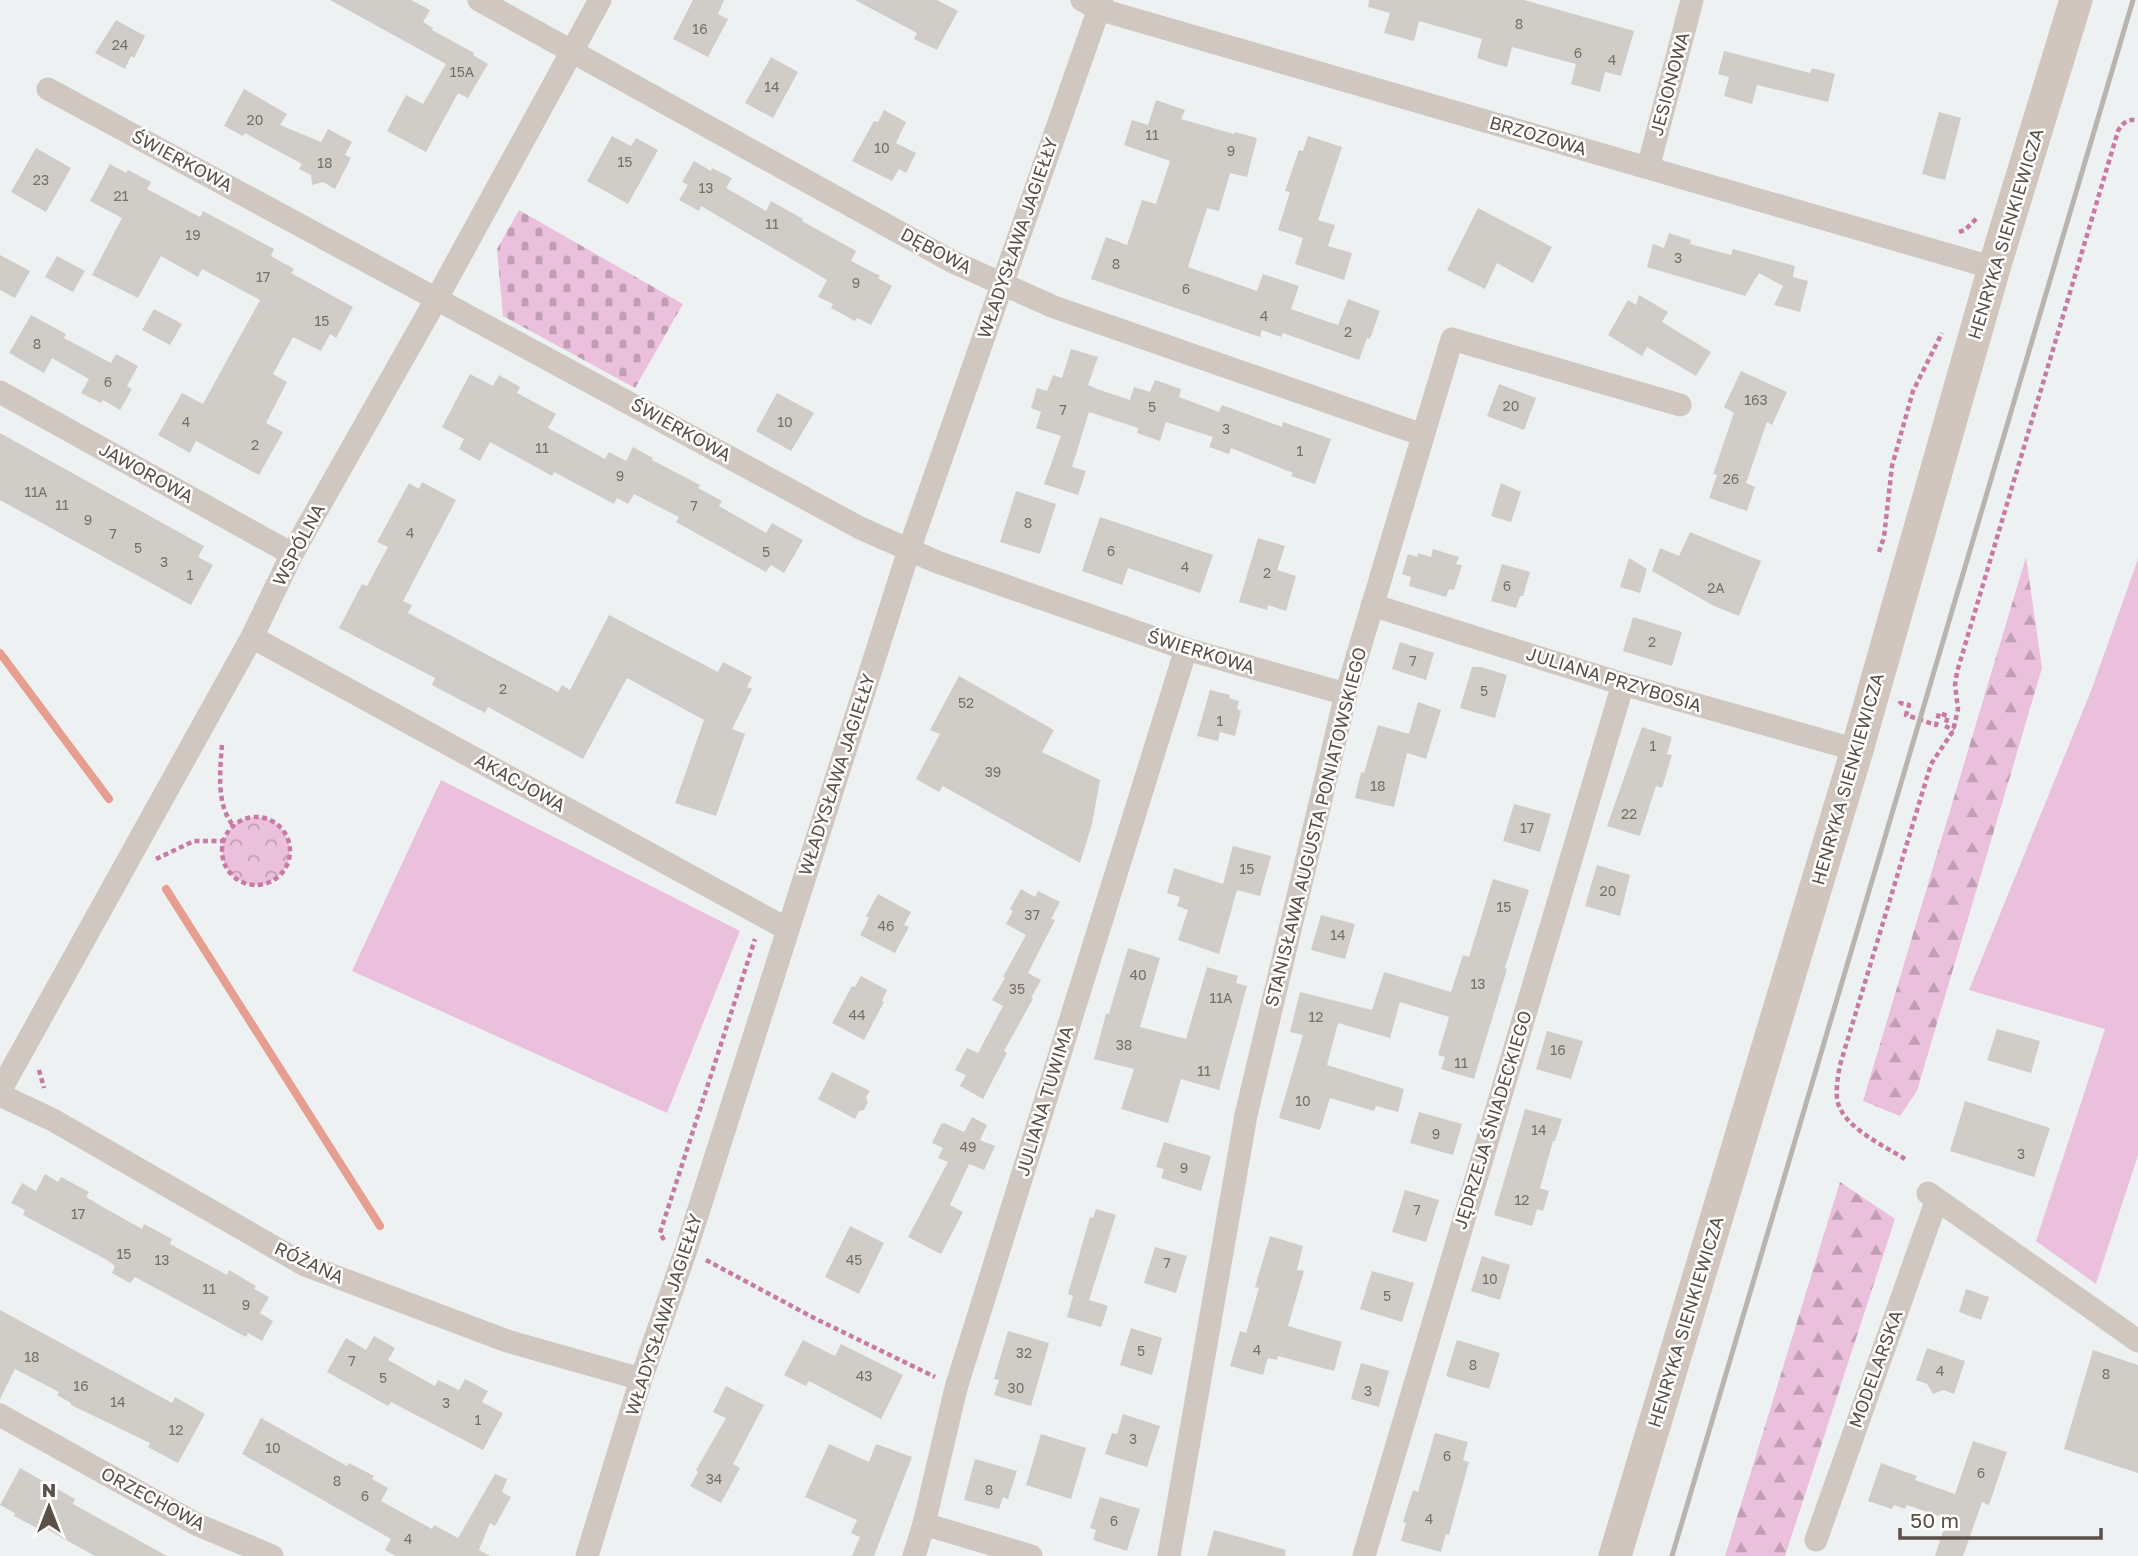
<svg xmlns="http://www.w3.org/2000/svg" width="2138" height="1556" viewBox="0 0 2138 1556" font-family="'Golos Text',sans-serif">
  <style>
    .green { fill: #ebc0dc }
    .forest { fill: url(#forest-firs) }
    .cemetery { fill: url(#cemetery-stones) }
    .park { fill: url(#park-crowns) }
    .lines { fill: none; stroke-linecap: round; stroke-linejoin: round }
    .stream { stroke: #e59e90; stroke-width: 8 }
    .building { fill: #d0cdc8 }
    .path { stroke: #c77aa4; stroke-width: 4.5; stroke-dasharray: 5 3.5; stroke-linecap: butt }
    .street { stroke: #cfc7c0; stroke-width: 23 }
    .secondary { stroke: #d1c6bd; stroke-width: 33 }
    .rail { stroke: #b8b5b1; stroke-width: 5 }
    .labels { text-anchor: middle; stroke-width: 5; stroke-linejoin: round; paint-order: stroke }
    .number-label { font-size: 14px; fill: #786f68 }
    .street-label { font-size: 18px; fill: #5a5048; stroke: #fff }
  </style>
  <defs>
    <pattern id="forest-firs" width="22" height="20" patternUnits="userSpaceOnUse" patternTransform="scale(1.75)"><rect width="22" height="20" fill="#ebc0dc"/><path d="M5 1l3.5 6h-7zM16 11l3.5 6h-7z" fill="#c19eb4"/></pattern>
    <pattern id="cemetery-stones" width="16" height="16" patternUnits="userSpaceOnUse" patternTransform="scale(1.75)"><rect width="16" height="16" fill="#ebc0dc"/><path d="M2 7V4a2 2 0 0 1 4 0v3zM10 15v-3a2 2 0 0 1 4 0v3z" fill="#c19eb4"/></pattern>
    <pattern id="park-crowns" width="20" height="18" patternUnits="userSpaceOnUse" patternTransform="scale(1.75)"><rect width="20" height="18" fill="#ebc0dc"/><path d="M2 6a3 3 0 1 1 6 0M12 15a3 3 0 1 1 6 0" fill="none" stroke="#c19eb4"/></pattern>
  </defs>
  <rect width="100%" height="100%" fill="#eef1f1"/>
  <path class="green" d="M2138,559V1155L2096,1284L2036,1241L2105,1029L1969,990L2091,691Z
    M441,780L740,931L667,1113L352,971Z"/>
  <path class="forest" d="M2026,557L2042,668L1917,1091L1900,1116L1863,1101Z
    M1840,1182L1895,1219L1785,1556H1725Z"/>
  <path class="cemetery" d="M519,210L683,304L635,388L503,316L497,249Z"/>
  <path class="park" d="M222 851a34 34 0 1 1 68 0a34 34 0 1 1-68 0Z"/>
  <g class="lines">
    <path class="stream" d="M0,653L109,799
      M166,889L380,1226"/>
  </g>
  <path class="building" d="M330,0H411L430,10L423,22L433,28L432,30L474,53L473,55L488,64L468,98L458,93L426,152L387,131L406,95L423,104L446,64Z
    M693,0H724L718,14L728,19L708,57L673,39Z
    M855,0H937L958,11L937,50L914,39L917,33Z
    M1369,0H1524L1634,31L1621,76L1605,72L1600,92L1571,84L1576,64L1512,47L1507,67L1492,63L1477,58L1482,39L1419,21L1414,41L1384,33L1390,13L1368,7Z
    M116,20L145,36L134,58L131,56L125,69L95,53Z
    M1724,51L1810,73L1812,68L1835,74L1828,102L1757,85L1752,104L1724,96L1729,77L1718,74Z
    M771,57L798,72L773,118L745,103Z
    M244,89L287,114L280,125L321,142L328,129L352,142L345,155L351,158L335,189L323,182L312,185L311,175L299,169L302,164L245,133L243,136L224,126Z
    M1156,100L1185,110L1181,119L1234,134L1235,132L1257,138L1247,177L1230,173L1219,211L1207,208L1188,267L1257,291L1263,274L1299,286L1291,309L1338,325L1348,299L1380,311L1370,339L1367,338L1359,360L1283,333L1281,337L1262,330L1260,337L1091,279L1106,237L1127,245L1142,200L1156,204L1170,161L1124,145L1132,120L1148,125Z
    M884,110L906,122L896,143L916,153L906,173L899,169L892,181L852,161L874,121L878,122Z
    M1939,112L1961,118L1945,180L1922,174Z
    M612,136L631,146L636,138L658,150L628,204L587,181Z
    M1308,136L1342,147L1318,220L1335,225L1328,246L1352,253L1344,280L1295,264L1303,238L1278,230L1290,192L1285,191L1299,150L1303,151Z
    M36,148L71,168L46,212L11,192Z
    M694,161L711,171L712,168L732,178L726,188L766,211L771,201L803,219L802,221L856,251L851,261L880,276L878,278L892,286L871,325L857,318L855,321L831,308L833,304L818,297L827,280L701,206L699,211L679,200L688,185L682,182Z
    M110,164L126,173L128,170L151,182L147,189L200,217L203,211L274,249L271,256L294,269L291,273L353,307L336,338L330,334L321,351L293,337L273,374L287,382L266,423L283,432L259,475L196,441L190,453L158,435L182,393L203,404L260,300L202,269L198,277L161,256L138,298L92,275L122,218L90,201Z
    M1478,208L1552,247L1533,283L1497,263L1485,289L1447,270Z
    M1669,233L1691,240L1690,244L1731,255L1733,249L1795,266L1793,277L1808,281L1800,312L1774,305L1783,286L1759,273L1745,296L1647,267L1653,244L1664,248Z
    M0,255L30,271L15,298L0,290Z
    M57,256L85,271L73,292L45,277Z
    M1639,295L1668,312L1662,322L1711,352L1696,376L1647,347L1642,356L1608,335L1628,300L1636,305Z
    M154,309L182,324L170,345L142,330Z
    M31,315L66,334L64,338L111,363L116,354L138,366L127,386L132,389L120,410L103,400L101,403L81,393L89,379L52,358L44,373L9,353Z
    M1071,349L1098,357L1088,385L1097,389L1130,400L1134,387L1150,392L1155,380L1181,389L1179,397L1219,412L1222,405L1282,427L1283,422L1331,439L1315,484L1291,476L1293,473L1231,448L1229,454L1209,447L1213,437L1166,422L1160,441L1137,433L1138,428L1089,412L1072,467L1086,471L1078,495L1044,484L1061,436L1036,428L1041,412L1031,408L1037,388L1047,391L1053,375L1062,378Z
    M1741,371L1787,392L1772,425L1767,422L1746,483L1755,487L1747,511L1709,498L1717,475L1713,474L1734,413L1724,407Z
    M470,374L493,386L499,375L520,387L517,393L556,414L548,428L605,459L609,452L626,461L633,447L653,458L652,460L700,485L698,488L722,501L719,506L766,533L772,523L803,540L784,573L771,565L766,572L676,522L679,517L634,494L628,504L617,498L614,504L554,472L552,476L490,442L480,461L459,449L464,439L442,427Z
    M1499,384L1536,398L1524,430L1487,416Z
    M777,393L814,413L791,451L756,431Z
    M0,433L204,546L198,557L213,565L191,605L0,500Z
    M422,482L456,500L403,601L412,605L408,613L558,692L562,685L570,690L609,615L718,672L723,662L752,677L747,687L752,689L732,729L745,734L716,816L675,803L704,720L627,678L583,759L488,707L485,713L432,685L435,678L339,628L362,584L367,586L388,547L377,542L409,483L419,489Z
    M1501,483L1521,492L1511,522L1491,516Z
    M1016,491L1056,504L1040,554L1000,542Z
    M1100,517L1213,555L1200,593L1128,568L1122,585L1082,571Z
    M1690,532L1761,561L1739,616L1714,606L1652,571L1660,548L1679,556Z
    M1258,538L1285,546L1277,570L1296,576L1286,611L1268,605L1267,610L1239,602Z
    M1433,549L1459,557L1456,564L1462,565L1454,590L1449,589L1446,597L1409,586L1411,577L1402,574L1408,554L1417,557L1418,553L1431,557Z
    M1629,558L1647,569L1640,593L1620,587Z
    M1502,564L1530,572L1523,596H1520L1516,608L1491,601Z
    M1633,617L1682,632L1672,666L1623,651Z
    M1400,642L1434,653L1426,680L1392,669Z
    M1472,667H1481L1507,675L1495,718L1460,708Z
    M959,676L1054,730L1042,752L1100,780L1092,824L1080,863L943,786L939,792L916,779L940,734L930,730Z
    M1210,690L1230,695L1229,698L1239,701L1237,709L1241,711L1235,736L1220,732L1218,741L1197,736Z
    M1418,702L1441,710L1426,759L1407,753L1394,807L1355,798L1361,772L1364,773L1378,725L1409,734Z
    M1642,727L1672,737L1667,754L1672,755L1662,788L1656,786L1640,836L1607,826Z
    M1514,804L1551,814L1540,852L1503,841Z
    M1233,846L1271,856L1260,896L1237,890L1219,954L1178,940L1188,910L1177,906L1180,897L1167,893L1174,868L1223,884Z
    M1597,865L1630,875L1620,916L1585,906Z
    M1493,879L1529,890L1505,968L1507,969L1474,1079L1441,1069L1445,1057L1438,1055L1449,1017L1400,1002L1390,1038L1338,1023L1327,1065L1404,1089L1398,1112L1376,1106L1374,1111L1330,1098L1320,1130L1279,1118L1303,1035L1290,1032L1300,992L1372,1010L1384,972L1451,992L1463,955L1469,957Z
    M1021,889L1035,897L1038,891L1060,902L1051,919L1055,920L1028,973L1041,980L1031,998L1033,999L1004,1051L1007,1053L983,1099L960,1086L966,1075L955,1070L967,1048L978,1053L1003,1006L992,1000L1005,978L1003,977L1026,935L1006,924L1013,911L1010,909Z
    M878,894L911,912L904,925L909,927L895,953L860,935L869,918L866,916Z
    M1321,915L1355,924L1345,959L1311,950Z
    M1128,948L1160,958L1140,1027L1186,1039L1207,967L1238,976L1236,983L1247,986L1219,1090L1181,1079L1168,1123L1121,1109L1134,1069L1094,1059L1106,1014H1109Z
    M861,976L887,990L882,1001L884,1002L864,1040L832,1023L852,986L855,987Z
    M1997,1029L2040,1041L2031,1073L1987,1060Z
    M1547,1031L1583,1041L1571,1079L1536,1069Z
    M832,1072L870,1091L866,1097L868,1102L864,1110L859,1111L855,1119L818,1099Z
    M1965,1101L2050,1128L2034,1177L1950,1151Z
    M1525,1109L1562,1119L1555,1141H1553L1540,1188L1549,1191L1543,1211L1537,1209L1532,1226L1494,1215Z
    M1419,1112L1462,1124L1453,1155L1410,1143Z
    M972,1117L987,1125L980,1140L995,1146L984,1170L969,1164L950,1205L963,1212L941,1254L908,1237L948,1162L938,1158L943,1148L932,1143L941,1124L944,1123L964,1132Z
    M1164,1142L1211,1156L1201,1191L1161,1178L1164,1169L1156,1167Z
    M45,1174L58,1182L61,1177L89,1192L86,1197L101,1206L142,1229L144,1224L172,1239L170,1244L227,1275L229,1270L256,1286L254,1289L269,1297L260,1313L273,1321L262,1341L248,1333L246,1337L135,1277L130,1283L112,1273L115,1266L107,1260L23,1215L25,1210L11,1203L22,1183L36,1191Z
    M1405,1190L1439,1200L1426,1242L1392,1232Z
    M1096,1209L1116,1215L1089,1300L1108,1306L1101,1327L1067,1317L1073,1296L1068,1294L1090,1217L1093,1218Z
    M850,1226L884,1243L859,1294L825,1277Z
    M1270,1236L1303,1246L1297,1270L1304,1271L1288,1326L1342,1342L1334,1371L1278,1356L1277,1360L1268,1358L1263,1375L1230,1366L1240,1331L1246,1333L1259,1288L1255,1287Z
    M1155,1247L1187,1256L1176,1293L1144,1283Z
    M1482,1256L1510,1265L1500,1300L1471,1291Z
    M1372,1271L1414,1283L1402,1322L1360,1309Z
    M1966,1289L1989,1297L1981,1320L1959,1312Z
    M0,1310L172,1403L175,1397L205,1414L178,1463L148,1447L150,1443L71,1405V1403L57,1395L59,1392L15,1369L0,1399Z
    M1131,1328L1162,1338L1152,1375L1120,1365Z
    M1008,1331L1049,1343L1031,1406L994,1395L999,1380L994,1379Z
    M374,1336L395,1348L388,1360L435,1386L438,1380L459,1390L465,1379L488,1391L482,1402L503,1413L483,1450L391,1402L388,1406L327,1372L346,1338L366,1350Z
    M803,1340L835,1356L841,1344L903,1375L881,1419L809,1381L806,1386L784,1375Z
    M1457,1340L1500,1353L1489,1389L1446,1376Z
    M1927,1348L1965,1361L1954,1394L1943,1390L1933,1394L1927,1384L1916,1380Z
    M2093,1350L2138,1365V1473L2064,1449Z
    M1361,1363L1389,1371L1379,1407L1351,1399Z
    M726,1386L764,1405L733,1464L740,1468L721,1503L690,1486L698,1472L696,1470L726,1418L713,1412Z
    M1123,1414L1160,1426L1147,1467L1105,1454L1112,1433L1117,1434Z
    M261,1418L347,1466L349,1463L374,1476L372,1479L388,1488L381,1501L432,1529L434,1525L458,1538L495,1474L507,1479L502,1492L511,1497L495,1526L490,1523L479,1550L490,1556H396L385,1550L391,1539L242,1454Z
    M1435,1433L1468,1442L1463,1460L1469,1462L1449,1535L1446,1534L1441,1552L1401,1541L1406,1523L1403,1522L1413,1490L1418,1492Z
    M1041,1434L1086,1448L1071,1499L1026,1485Z
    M1973,1441L2007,1452L1989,1505L1982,1502L1963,1556H1935L1947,1519L1907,1505L1905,1509L1894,1505L1892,1509L1868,1501L1881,1463L1917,1476L1915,1480L1955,1494Z
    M829,1444L869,1462L876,1444L912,1457L874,1556H852L860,1537L851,1533L857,1520L805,1497Z
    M975,1459L1017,1471L1008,1499L1003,1497L999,1509L964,1500Z
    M20,1468L75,1499L73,1504L167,1556H95L41,1526L39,1529L14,1516L15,1513L0,1505Z
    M1100,1497L1140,1509L1127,1551L1093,1540L1096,1530L1090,1528Z
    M1214,1530L1286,1550L1285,1556H1207Z"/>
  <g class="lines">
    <path class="path" d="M1959,232L1965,230L1977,218
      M1879,552L1884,537L1892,466L1913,391L1942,333
      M1899,704L1900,703L1909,705L1906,715L1936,725L1939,713L1948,716L1945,726L1954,730
      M222,745C220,769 216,805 233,825
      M222 851a34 34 0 1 1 68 0a34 34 0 1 1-68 0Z
      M156,859L194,841H224
      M39,1070L44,1088
      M1905,1159C1883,1145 1840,1126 1837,1098C1836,1087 1838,1076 1840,1065L1931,764L1953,731L1958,709L1955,685L1957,672L2118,131C2123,122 2128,119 2138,120
      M664,1240L660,1233L755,939
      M706,1260L814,1318L935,1377"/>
    <path class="street" d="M479,0L953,262L1054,307L1423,435
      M1082,0L1098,9L1994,268
      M48,89L860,528L937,562L1186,649L1346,694
      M1648,168L1692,0
      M0,392L292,554
      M1372,605L1623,684L1857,750
      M252,637L787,929
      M0,1091L252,637L292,554L437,298L600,0
      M0,1095L53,1120L305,1265L507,1341L641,1379
      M1928,1193L2138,1341
      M0,1415L198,1525L272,1556
      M924,1524L1031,1556
      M1816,1540L1937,1199
      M587,1556L641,1379L686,1250L909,550L1102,0
      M914,1556L924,1524L956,1388L1186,649
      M1169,1556L1246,1115L1346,694L1452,339L1680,405
      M1364,1556L1623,684"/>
    <path class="secondary" d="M1615,1556L1857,750L1994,268L2076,0"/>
    <path class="rail" d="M1672,1556L2133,0"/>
  </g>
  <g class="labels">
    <g class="number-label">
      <text x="1519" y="29">8</text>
      <text x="700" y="34">16</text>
      <text x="120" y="50">24</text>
      <text x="1578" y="58">6</text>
      <text x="1612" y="65">4</text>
      <text x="462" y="77">15A</text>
      <text x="772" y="92">14</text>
      <text x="255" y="125">20</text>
      <text x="1152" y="140">11</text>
      <text x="882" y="153">10</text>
      <text x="1231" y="156">9</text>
      <text x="625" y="167">15</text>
      <text x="325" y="168">18</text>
      <text x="41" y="185">23</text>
      <text x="706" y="193">13</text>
      <text x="121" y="201">21</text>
      <text x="772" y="229">11</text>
      <text x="193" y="240">19</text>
      <text x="1678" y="263">3</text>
      <text x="1116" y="269">8</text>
      <text x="263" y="282">17</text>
      <text x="856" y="288">9</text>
      <text x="1186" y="294">6</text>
      <text x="1264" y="321">4</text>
      <text x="322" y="326">15</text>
      <text x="1348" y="337">2</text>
      <text x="37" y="349">8</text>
      <text x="108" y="387">6</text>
      <text x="1756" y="405">163</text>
      <text x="1511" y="411">20</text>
      <text x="1152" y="412">5</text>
      <text x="1063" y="415">7</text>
      <text x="186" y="427">4</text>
      <text x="785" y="427">10</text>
      <text x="1226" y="434">3</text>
      <text x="255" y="450">2</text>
      <text x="542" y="453">11</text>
      <text x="1300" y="456">1</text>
      <text x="620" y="481">9</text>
      <text x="1731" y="484">26</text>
      <text x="36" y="497">11A</text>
      <text x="62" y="510">11</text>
      <text x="694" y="511">7</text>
      <text x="88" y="525">9</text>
      <text x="1028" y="528">8</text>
      <text x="410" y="538">4</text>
      <text x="113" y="539">7</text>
      <text x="138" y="553">5</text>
      <text x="1111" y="556">6</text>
      <text x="766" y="557">5</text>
      <text x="164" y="567">3</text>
      <text x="1185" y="572">4</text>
      <text x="1267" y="578">2</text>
      <text x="190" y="580">1</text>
      <text x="1507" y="591">6</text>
      <text x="1716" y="593">2A</text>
      <text x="1652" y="647">2</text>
      <text x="1413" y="666">7</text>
      <text x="503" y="694">2</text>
      <text x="1484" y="696">5</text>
      <text x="966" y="708">52</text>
      <text x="1220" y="726">1</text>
      <text x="1653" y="751">1</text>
      <text x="993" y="777">39</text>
      <text x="1378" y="791">18</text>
      <text x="1629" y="819">22</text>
      <text x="1527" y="833">17</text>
      <text x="1247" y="874">15</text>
      <text x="1608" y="896">20</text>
      <text x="1504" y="912">15</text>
      <text x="1032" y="920">37</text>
      <text x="886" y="931">46</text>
      <text x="1338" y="940">14</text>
      <text x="1138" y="980">40</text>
      <text x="1478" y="989">13</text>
      <text x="1017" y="994">35</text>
      <text x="1221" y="1003">11A</text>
      <text x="857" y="1020">44</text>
      <text x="1316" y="1022">12</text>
      <text x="1124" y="1050">38</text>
      <text x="1558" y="1055">16</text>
      <text x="1461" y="1068">11</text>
      <text x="1204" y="1076">11</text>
      <text x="1303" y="1106">10</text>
      <text x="1539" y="1135">14</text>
      <text x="1436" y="1139">9</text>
      <text x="968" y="1152">49</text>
      <text x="2021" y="1159">3</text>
      <text x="1184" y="1173">9</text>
      <text x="1522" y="1205">12</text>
      <text x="1417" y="1215">7</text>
      <text x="78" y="1219">17</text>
      <text x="124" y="1259">15</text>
      <text x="162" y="1265">13</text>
      <text x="854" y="1265">45</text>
      <text x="1167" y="1268">7</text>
      <text x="1490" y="1284">10</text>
      <text x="209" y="1294">11</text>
      <text x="1387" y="1301">5</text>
      <text x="246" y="1310">9</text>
      <text x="1257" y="1355">4</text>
      <text x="1141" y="1356">5</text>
      <text x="1024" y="1358">32</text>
      <text x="32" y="1362">18</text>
      <text x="352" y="1366">7</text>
      <text x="1473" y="1370">8</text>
      <text x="1940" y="1376">4</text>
      <text x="2106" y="1379">8</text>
      <text x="864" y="1381">43</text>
      <text x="383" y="1383">5</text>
      <text x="81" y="1391">16</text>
      <text x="1016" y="1393">30</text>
      <text x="1368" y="1396">3</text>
      <text x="118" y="1407">14</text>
      <text x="446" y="1408">3</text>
      <text x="478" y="1425">1</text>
      <text x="176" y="1435">12</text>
      <text x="1133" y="1444">3</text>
      <text x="273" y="1453">10</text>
      <text x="1447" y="1461">6</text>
      <text x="1981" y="1478">6</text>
      <text x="714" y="1484">34</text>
      <text x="337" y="1486">8</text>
      <text x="989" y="1495">8</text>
      <text x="365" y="1501">6</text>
      <text x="1429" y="1524">4</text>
      <text x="1114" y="1526">6</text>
      <text x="408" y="1544">4</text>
    </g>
    <g class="street-label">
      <text transform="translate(1670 84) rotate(-75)" y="6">JESIONOWA</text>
      <text transform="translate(1538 136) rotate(16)" y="6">BRZOZOWA</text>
      <text transform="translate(182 161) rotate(28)" y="6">ŚWIERKOWA</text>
      <text transform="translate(2006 234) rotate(-73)" y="6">HENRYKA SIENKIEWICZA</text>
      <text transform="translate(1018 238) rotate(-71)" y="6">WŁADYSŁAWA JAGIEŁŁY</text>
      <text transform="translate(936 251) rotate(28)" y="6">DĘBOWA</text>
      <text transform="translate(681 430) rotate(29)" y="6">ŚWIERKOWA</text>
      <text transform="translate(146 473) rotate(29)" y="6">JAWOROWA</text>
      <text transform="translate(299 545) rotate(-62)" y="6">WSPÓLNA</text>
      <text transform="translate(1201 652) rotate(17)" y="6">ŚWIERKOWA</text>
      <text transform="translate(1614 680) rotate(17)" y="6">JULIANA PRZYBOSIA</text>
      <text transform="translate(837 775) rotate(-72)" y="6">WŁADYSŁAWA JAGIEŁŁY</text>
      <text transform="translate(1848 779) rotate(-74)" y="6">HENRYKA SIENKIEWICZA</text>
      <text transform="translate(520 783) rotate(29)" y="6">AKACJOWA</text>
      <text transform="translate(1316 827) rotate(-76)" y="6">STANISŁAWA AUGUSTA PONIATOWSKIEGO</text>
      <text transform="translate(1045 1101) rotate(-73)" y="6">JULIANA TUWIMA</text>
      <text transform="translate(1493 1120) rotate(-73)" y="6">JĘDRZEJA ŚNIADECKIEGO</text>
      <text transform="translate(309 1263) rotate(25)" y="6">RÓŻANA</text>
      <text transform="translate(664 1315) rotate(-72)" y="6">WŁADYSŁAWA JAGIEŁŁY</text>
      <text transform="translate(1686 1322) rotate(-73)" y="6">HENRYKA SIENKIEWICZA</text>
      <text transform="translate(1876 1369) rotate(-70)" y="6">MODELARSKA</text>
      <text transform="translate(153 1499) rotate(28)" y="6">ORZECHOWA</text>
    </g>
  </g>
  <g transform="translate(49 1507)" stroke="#ffffff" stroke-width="5" paint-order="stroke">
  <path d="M0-5L12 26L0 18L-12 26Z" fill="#5a5048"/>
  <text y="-10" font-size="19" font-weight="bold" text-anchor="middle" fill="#5a5048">N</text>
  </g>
  <path d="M1900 1528v10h201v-10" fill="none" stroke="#5a5048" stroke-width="3.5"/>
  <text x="1910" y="1528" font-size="21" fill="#5a5048" stroke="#ffffff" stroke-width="5" paint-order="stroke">50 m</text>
</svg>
